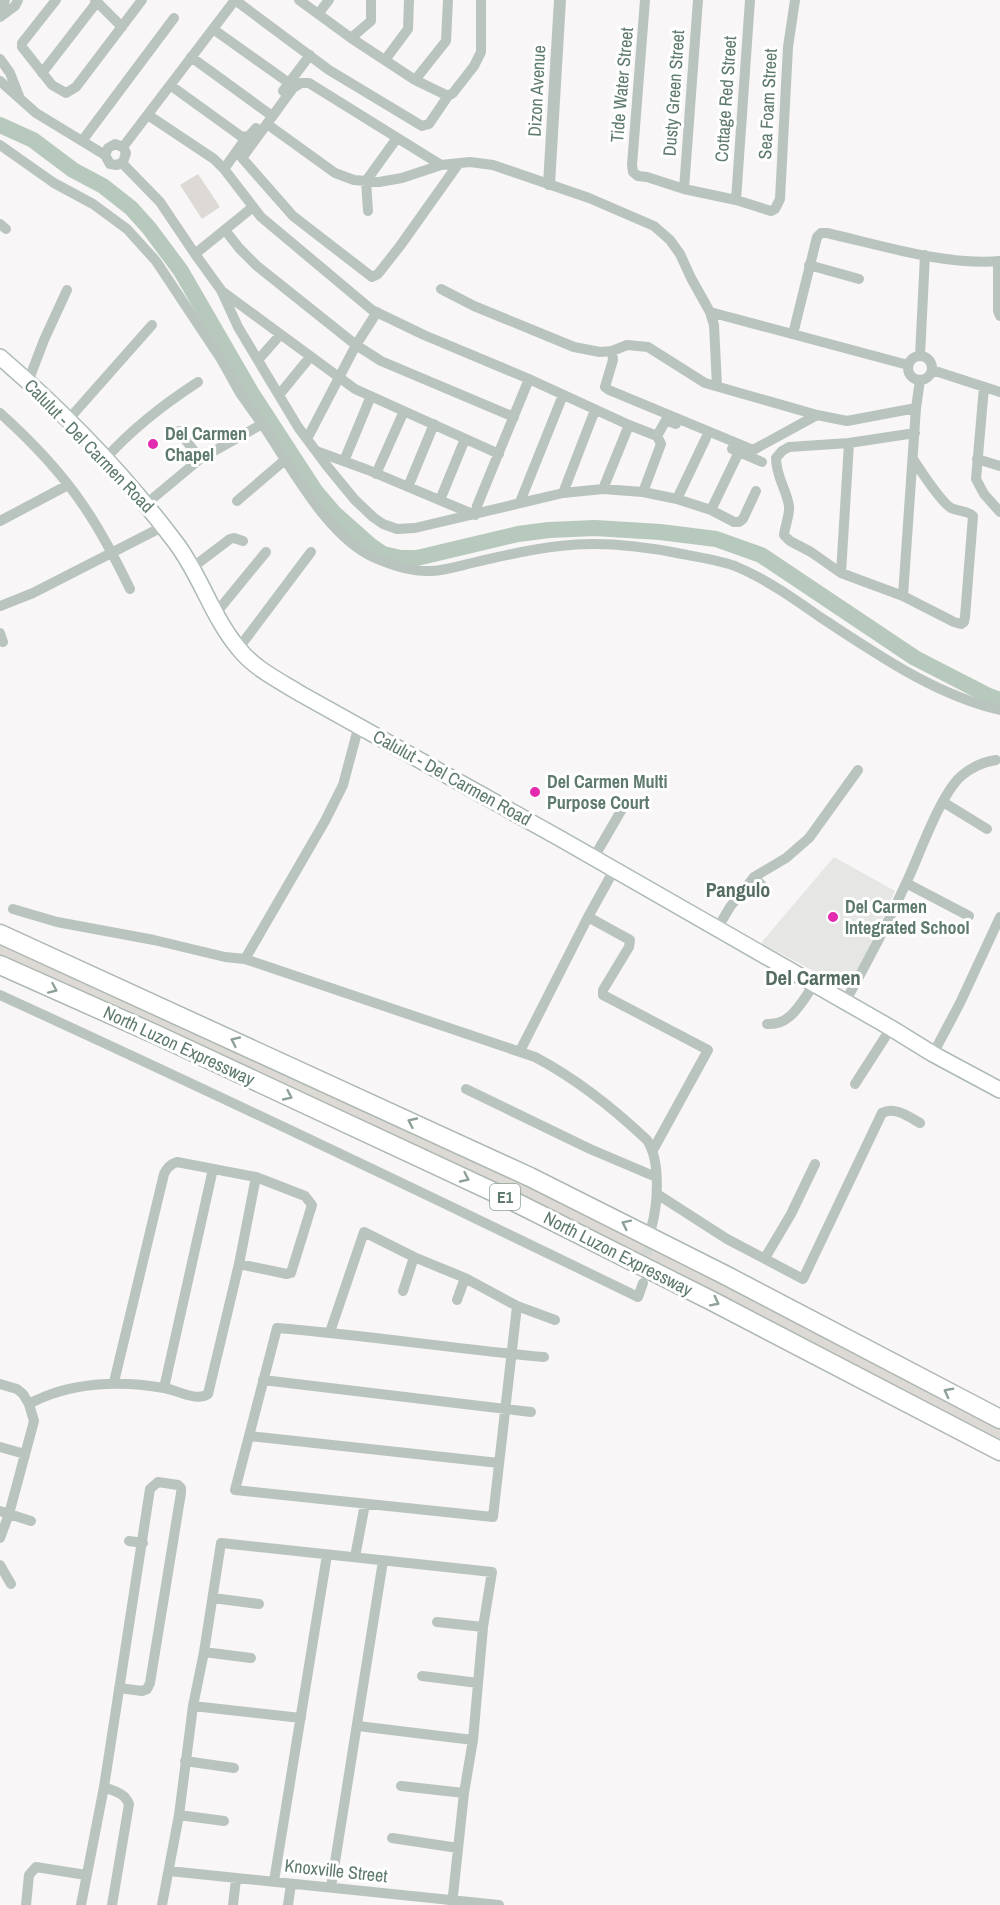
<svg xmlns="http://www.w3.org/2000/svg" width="1000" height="1905" viewBox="0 0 1000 1905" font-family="'Archivo Narrow',sans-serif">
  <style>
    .built { fill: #e6e7e5 }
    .green { fill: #dddad5 }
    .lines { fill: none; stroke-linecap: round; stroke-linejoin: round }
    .river { stroke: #b7c8bc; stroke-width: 16 }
    .minor-tunnel { stroke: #d2d7d4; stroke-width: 10; stroke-dasharray: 10 5; stroke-linecap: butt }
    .secondary-casing { stroke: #adb9b3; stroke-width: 18 }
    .motorway-casing { stroke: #aeb8b3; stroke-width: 21 }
    .minor { stroke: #bac4bf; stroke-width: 10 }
    .tertiary { stroke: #bac4bf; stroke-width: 12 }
    .secondary { stroke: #fff; stroke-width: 15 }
    .motorway { stroke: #fff; stroke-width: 18 }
    .oneway { stroke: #8ea298 }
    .poi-dot { fill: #e32bb0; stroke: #fff; stroke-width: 2 }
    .labels { text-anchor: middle; stroke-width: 6; stroke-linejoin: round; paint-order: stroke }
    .shield { fill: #fff; stroke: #8ea298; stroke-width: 1.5 }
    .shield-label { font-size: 16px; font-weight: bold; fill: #5e7a6c }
    .street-label { font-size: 18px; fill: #5e7a6c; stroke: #fff }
    .poi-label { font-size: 18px; font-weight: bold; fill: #5e7a6c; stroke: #fff; text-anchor: start }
    .neighbourhood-label { font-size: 20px; font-weight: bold; fill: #556c60; stroke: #fff }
    .quarter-label { font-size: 21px; font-weight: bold; fill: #556c60; stroke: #fff }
  </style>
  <rect width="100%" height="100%" fill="#f8f6f6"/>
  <path class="built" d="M834,857L895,891L849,990L761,943Z"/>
  <path class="green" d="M198,174L220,207L202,219L180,185Z
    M0,937L572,1205L1000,1424V1444L0,959Z"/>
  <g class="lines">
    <path class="river" d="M0,125L33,140L73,170L103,186L131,208L149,228L181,271L251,392L316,492L334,513L370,545L383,554L401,558H417L518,534L549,530L595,528L660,532L716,539L761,555L915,658L989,696L1000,700"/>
    <path class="minor-tunnel" d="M645,1270L650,1235"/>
    <g class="secondary-casing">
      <path id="secondary" d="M0,357C64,412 125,475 176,543C201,576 212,617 239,649C255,669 280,681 301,694L561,839L891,1028L933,1054L1000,1090"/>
    </g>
    <g class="motorway-casing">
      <path id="motorway" d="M0,934L530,1177L725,1275L1000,1419
        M0,965L157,1035L515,1202L712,1301L1000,1451"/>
    </g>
    <path class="minor" d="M56,0L22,43V47L52,85L66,93L76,87L142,0
      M95,0L122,27
      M235,0L329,70L422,126L429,124L448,96
      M299,0L351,38L415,80L448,96L453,93L474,66L481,52V0
      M645,0L632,165L633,172L638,176L647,177L684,189L736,200L771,211L775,209L780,199L788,47L795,0
      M318,14L329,0
      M0,16L5,0
      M0,17L15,6L18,0
      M213,29L289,83
      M351,38L371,21V0
      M191,57L268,113
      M0,59L10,73L19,96
      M385,60L408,29L409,0
      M42,73L97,2
      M415,80L446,41L448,0
      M0,81L36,113L105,155L110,164L117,165L123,162L126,153L123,147L115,144L108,148L105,155
      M170,85L242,137L249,136L256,128
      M283,91L310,55
      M148,115L214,159L224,169L261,217L372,310L424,335L529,379L629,425L657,436L661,444L643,492
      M267,124L335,173L354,180L379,182L402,178L441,165L470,162L493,165L589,198L654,226L670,240L680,254L691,278L710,312L714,325L717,386
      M82,141L174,18
      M0,145L54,183L93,204L127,229L156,261L221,359L240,393L262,424
      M123,147L235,0
      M122,163L160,202L195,254L253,207
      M441,165L309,83H301L293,88L242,158L293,216L372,277L378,274L400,246L459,163
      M224,169L246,138
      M684,189L698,0
      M736,200L750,0
      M368,211L366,181L397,138
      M0,224L6,229
      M225,230L239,248L257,266L356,345L381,361L514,417
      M195,254L221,290L238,327L298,427L327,466L355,500L373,517L383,524L397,529L415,528L563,493L603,489L643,492L677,499L711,510L734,522H739L743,519L756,491
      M998,261V311L1000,316
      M809,265L859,279
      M441,289L474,306L574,347L600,352L612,351L627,345L648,347L705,383L817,415L847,421L916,408
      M223,292L355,389L499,454
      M710,312L908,365
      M793,334L817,237L821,233H827C880,245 946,266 1000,261
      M612,351L613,360L605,387L609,390L751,449H755L817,415
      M908 368a12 12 0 1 1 24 0a12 12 0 1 1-24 0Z
      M920,356L925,255
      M258,360L280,335
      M932,370L1000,392
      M28,382L44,340L67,290
      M984,387L976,479L984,494L1000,512
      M279,395L310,357
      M0,413C30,440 60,471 83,505C101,531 116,560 130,589
      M68,420L152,325
      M179,431L200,459
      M657,436L666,420L676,424
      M307,439L356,345L377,312
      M732,449L762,462
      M316,451L368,470L475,515L477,506L529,379
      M105,459C132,429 164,404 198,382
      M913,459C921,471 940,501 951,508C959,512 967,510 973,516L965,617L964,622L961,624L954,622L903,596L841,573L811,552L790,541L784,535C785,526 790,514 789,506C786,488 776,477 776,458L782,451L789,447L849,443L915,433
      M977,459L1000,466
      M344,461L371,396
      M376,474L404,411
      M408,487L434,424
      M603,489L629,425
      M563,493L595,410
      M677,499L706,438
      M440,500L465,439
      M237,501L286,459
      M520,502L563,395
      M146,504L200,459L262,424C291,466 327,537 375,558C391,565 413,572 432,571C445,570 459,566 472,563C501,556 531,549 560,546C601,541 642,546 682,554C699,557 718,560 735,566C766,579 793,598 820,617C877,654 933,694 1000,710
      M711,510L739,452
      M0,521L68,485
      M193,567L230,539L234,538L243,541
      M841,573L849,443
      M903,596L916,408L920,380
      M0,606L33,593L164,526
      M216,613L266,552
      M0,633L3,642
      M238,649L311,552
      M943,802L987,829
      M593,859L625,804
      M754,877L767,891
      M906,883L969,916
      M13,909L57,922L154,940L225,957L245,959L535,1057C577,1079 613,1108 647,1140C661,1161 658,1205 651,1229
      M588,917L630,940L629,947L603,990V995L708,1050L653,1150
      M717,929L730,907L754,877L786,858L809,838L858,770
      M245,959L325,821L343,785L359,725
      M0,995C214,1093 426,1194 638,1297L643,1283
      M845,1002C867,963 889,921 908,879C920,853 940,796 960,777C970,768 983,762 996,760
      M767,1024C791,1026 801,1002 814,985
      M520,1051L588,917L614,870
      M933,1054L960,1003L1000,917
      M855,1084L891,1028
      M466,1089L590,1149L656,1177
      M657,1194L727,1239L803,1279L882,1113C895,1106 909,1117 920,1123
      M765,1258L791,1214L815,1164
      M403,1291L414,1257
      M457,1300L465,1278
      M517,1306L493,1517L235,1490L277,1328C366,1335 455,1349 544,1357
      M330,1332L364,1232L414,1257L465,1278L517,1306L555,1320
      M263,1380L531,1412
      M114,1382L164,1174C167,1167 171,1164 177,1162L256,1177L305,1196L312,1205L291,1273L287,1274L239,1264
      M0,1384L17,1389L23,1394L29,1404L34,1421L9,1514L0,1538
      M164,1388L213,1169
      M29,1404C69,1382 120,1380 164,1388C177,1390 196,1402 208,1394L239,1264L256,1177
      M249,1436L499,1463
      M0,1447L25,1454
      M0,1511L31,1521
      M129,1541L143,1543
      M355,1557L365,1504
      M0,1565L11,1584
      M213,1598L259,1604
      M437,1622L483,1627
      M204,1652L251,1658
      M422,1676L478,1683
      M193,1706L301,1718
      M358,1726L473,1740
      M185,1761L234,1768
      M401,1786L464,1793
      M104,1787C114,1791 125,1793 129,1804L112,1905
      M179,1815L224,1821
      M392,1838L458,1848
      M169,1871L499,1905
      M274,1881L327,1555
      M331,1887L383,1561
      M26,1905L29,1875L36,1867L86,1875
      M81,1905L104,1787L150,1489L158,1482L178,1485L181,1488V1493L150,1683L147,1689L142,1691L119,1688
      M162,1905L179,1815L193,1706L204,1652L221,1543L492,1572L483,1627L473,1740L464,1793L452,1905
      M233,1905L236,1879
      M288,1905L291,1884"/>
    <path class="tertiary" d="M549,184L560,0"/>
    <use href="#secondary" class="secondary"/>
    <use href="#motorway" class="motorway"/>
  </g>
  <defs><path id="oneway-chevron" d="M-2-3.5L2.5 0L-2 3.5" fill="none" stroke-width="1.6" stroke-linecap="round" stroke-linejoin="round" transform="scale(1.5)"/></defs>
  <g class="oneway">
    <use href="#oneway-chevron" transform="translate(53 989) rotate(24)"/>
    <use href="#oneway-chevron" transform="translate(235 1041) rotate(-155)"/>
    <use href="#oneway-chevron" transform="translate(288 1096) rotate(25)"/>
    <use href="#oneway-chevron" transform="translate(412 1122) rotate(-155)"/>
    <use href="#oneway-chevron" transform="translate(465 1178) rotate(25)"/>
    <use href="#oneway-chevron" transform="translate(626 1224) rotate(-154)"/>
    <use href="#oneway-chevron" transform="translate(715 1302) rotate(27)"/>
    <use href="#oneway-chevron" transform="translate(948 1392) rotate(-152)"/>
  </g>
  <g class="poi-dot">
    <circle cx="153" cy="444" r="6"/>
    <circle cx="535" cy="792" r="6"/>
    <circle cx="833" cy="917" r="6"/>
  </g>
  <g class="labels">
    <rect class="shield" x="490" y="1184" width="30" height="26" rx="4.5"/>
    <g class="shield-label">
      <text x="505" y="1203">E1</text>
    </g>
    <g class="street-label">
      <text transform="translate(622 85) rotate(-85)" y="6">Tide Water Street</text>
      <text transform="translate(537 91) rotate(-87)" y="6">Dizon Avenue</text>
      <text transform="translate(674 93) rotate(-86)" y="6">Dusty Green Street</text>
      <text transform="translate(726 99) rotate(-86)" y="6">Cottage Red Street</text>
      <text transform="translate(768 104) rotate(-87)" y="6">Sea Foam Street</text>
      <text transform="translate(89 446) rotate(46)" y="6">Calulut - Del Carmen Road</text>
      <text transform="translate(452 778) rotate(29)" y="6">Calulut - Del Carmen Road</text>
      <text transform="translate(179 1046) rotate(25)" y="6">North Luzon Expressway</text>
      <text transform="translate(618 1254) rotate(27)" y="6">North Luzon Expressway</text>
      <text transform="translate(336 1871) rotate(6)" y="6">Knoxville Street</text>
    </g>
    <g class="poi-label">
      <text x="165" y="440">Del Carmen<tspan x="165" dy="21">Chapel</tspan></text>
      <text x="547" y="788">Del Carmen Multi<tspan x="547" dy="21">Purpose Court</tspan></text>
      <text x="845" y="913">Del Carmen<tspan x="845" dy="21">Integrated School</tspan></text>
    </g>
    <g class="neighbourhood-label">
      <text x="738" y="897">Pangulo</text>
    </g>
    <g class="quarter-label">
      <text x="813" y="985">Del Carmen</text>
    </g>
  </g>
</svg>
